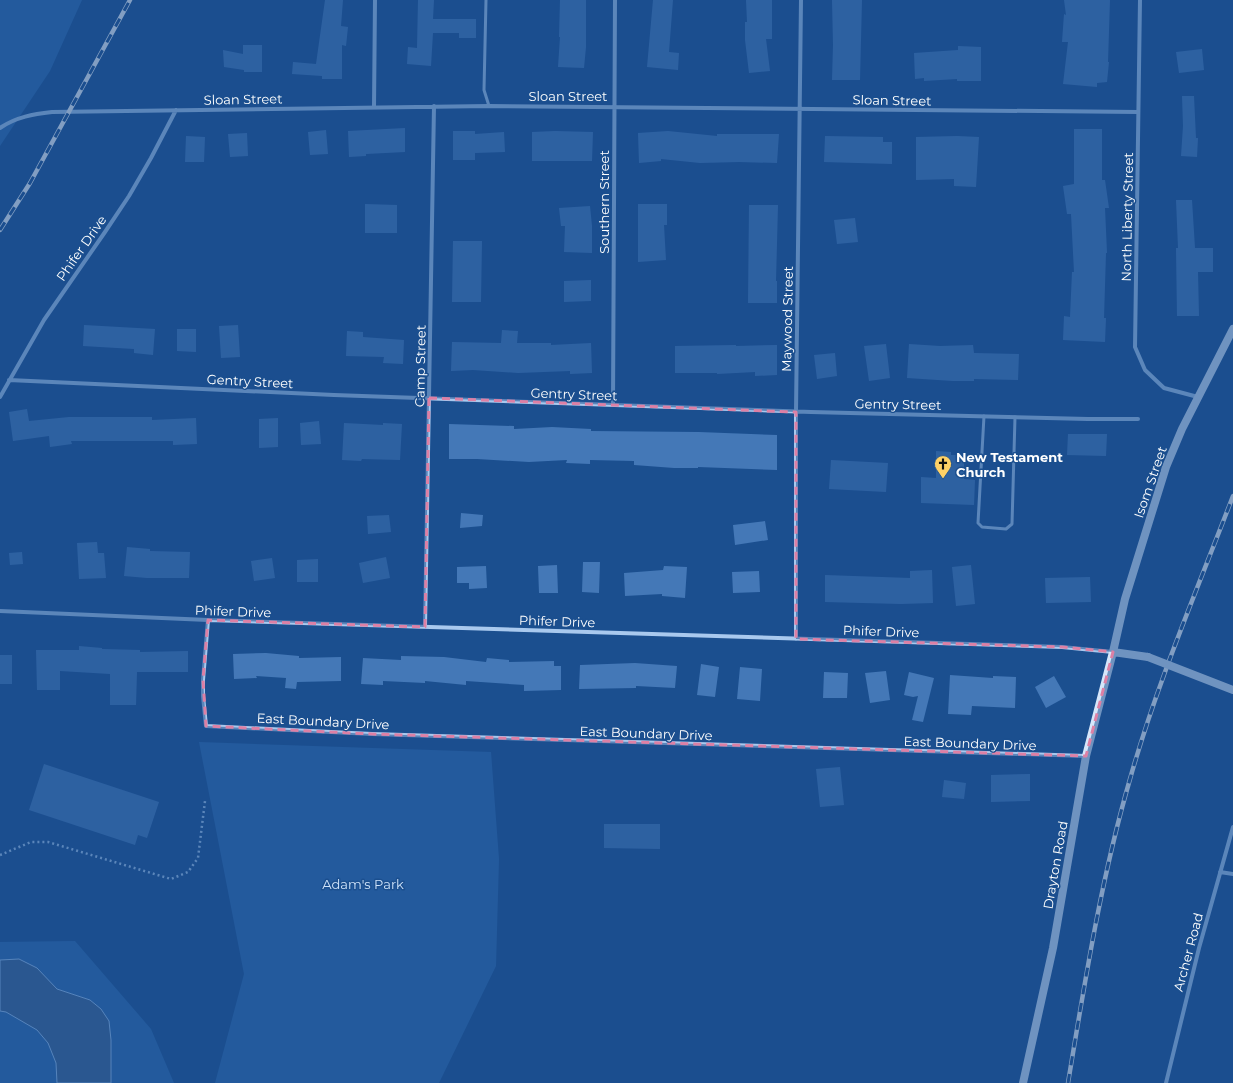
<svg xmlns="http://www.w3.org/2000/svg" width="1233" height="1083" viewBox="0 0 1233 1083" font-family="Montserrat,sans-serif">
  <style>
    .green { fill: #2e69ad }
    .water { fill: #3c6290; stroke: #9cc4f0 }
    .building { fill: #4478b7 }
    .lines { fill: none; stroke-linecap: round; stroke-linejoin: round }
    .path { stroke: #a9c9ee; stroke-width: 2.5; stroke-dasharray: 2 3; stroke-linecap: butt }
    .lane { stroke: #a9c9ee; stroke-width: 3 }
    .street { stroke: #a9c9ee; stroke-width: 4 }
    .secondary { stroke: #d6e6fa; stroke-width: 8 }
    .rail-casing { stroke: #fff; stroke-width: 4.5 }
    .rail { stroke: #1b4f8f; stroke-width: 3; stroke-dasharray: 9; stroke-linecap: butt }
    .secondary-bridge { stroke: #d6e6fa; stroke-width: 8 }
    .marked { fill: none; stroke: #dd80a5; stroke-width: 3; stroke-dasharray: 8 5; stroke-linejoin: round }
    .labels { text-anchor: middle; stroke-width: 3; stroke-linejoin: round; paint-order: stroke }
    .street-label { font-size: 13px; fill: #fff; stroke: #1b4f8f }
    .poi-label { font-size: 13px; font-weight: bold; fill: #fff; stroke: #1b4f8f; text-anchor: start }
    .park-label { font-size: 13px; fill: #cfe3fa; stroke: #1b4f8f }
  </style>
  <rect width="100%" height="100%" fill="#1b4f8f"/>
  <path class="green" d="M0,0H82L50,71L0,146Z
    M199,742L491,752L499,859L496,966L439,1083H215L244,974Z
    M75,941L151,1029L174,1083H0V942Z"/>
  <path class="water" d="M19,959L37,968L57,989L90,1000L101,1009L109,1021L111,1040V1083H57L56,1063L48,1043L37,1030L6,1012L0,1011V960Z"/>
  <path class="building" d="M325,0H343L341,26L348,27L346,46L342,45V79H322V76L292,74L293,62L316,64Z
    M418,0H434L433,19H476V38H459V33H433L431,66L407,64L408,47L417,48Z
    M560,0H586V47L584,68L558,67L560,37H559Z
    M653,0H673L669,52L679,53L678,70L647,67Z
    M746,0H772V39H766L770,71L749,73L745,40V22H747Z
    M832,0H862L860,80H832L833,45Z
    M1064,0H1110L1108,62H1109L1107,82L1097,83V87L1063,84L1068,42H1062L1064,14L1066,15Z
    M243,45H262V72H244V70L224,67L223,50L243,54Z
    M958,46L981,47V81H957V79L924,81V78L915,79L914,53L958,50Z
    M1202,49L1204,70L1179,73L1176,52Z
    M1182,96H1194L1196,138H1198L1197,157L1181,156L1183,126Z
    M405,128V152L366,154V156L349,157L348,131Z
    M1074,129H1102V180H1105L1109,208H1105L1107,253H1106L1104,318H1106L1105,342L1063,340L1064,316L1070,317L1072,272H1074L1071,214H1067L1063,186L1074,184Z
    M326,130L328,154L310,155L308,132Z
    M453,131H475V134L504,132L505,152L475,153V160H453Z
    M555,131L593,132L592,161H532V132Z
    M668,131L717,136V134H779L777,163L739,162L700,163L661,159V161L639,163L638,133Z
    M247,133L248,156L230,157L228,134Z
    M186,136L205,137L204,162H185Z
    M825,136L883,137V142H892V164L824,162Z
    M957,136L979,137L976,187L954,186V179L916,180V137Z
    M1176,200H1192L1195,248H1213V272H1198L1199,316H1177L1176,248H1178Z
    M365,204L397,205V233H365Z
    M638,204H667V225H664L666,260L638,262Z
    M749,205H778L776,281H777V303H748Z
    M590,206L592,226V253L564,252L565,226H561L559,208Z
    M855,218L858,242L837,244L834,220Z
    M453,241H482L481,302H452Z
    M591,280V301L564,302V281Z
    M84,325L155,329L153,355L134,353V349L83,346Z
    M238,325L240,357L221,358L219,326Z
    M177,329H196V352L177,351Z
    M502,330L518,331L517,343H551V345L591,343L592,373L570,374V371L518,373L473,370L451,371L452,342L501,343Z
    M347,331L363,332V337L404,340L403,364L383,363L384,357L346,356Z
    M886,344L890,378L869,381L864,346Z
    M909,344L940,346L973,345L974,353L1019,354L1018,380L974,379V381H953L907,378Z
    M736,345V346L777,345V375L755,376V372L717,374V373H675V346Z
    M835,353L837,376L817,379L814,355Z
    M27,409L29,421L69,417H152V420L196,418L197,444L173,445V441H71L72,444L50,447L49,436L13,441L9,412Z
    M278,418V447L259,448V419Z
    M319,421L321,444L301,445L300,423Z
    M344,423L383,425V423L402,424L400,460L362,459L361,461L342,460Z
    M449,424L514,426V429L552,427L591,429V431L699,432L777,435V470L698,467V468H674L634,465V461L590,460V464L566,463L567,460L529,462L477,459H449Z
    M1068,434H1107L1106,456L1067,455Z
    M936,451L951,452V455H964V479L975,480L974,505L921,503V477L936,478Z
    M831,460L888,463L886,492L829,489Z
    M461,513L483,515L482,526L460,528Z
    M389,515L391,532L368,534L367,516Z
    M765,521L768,540L735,545L733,525Z
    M97,542L98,553H104L106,578L79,579L77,543Z
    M127,547L150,549V551L190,552L189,578H147L124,576Z
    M22,552L23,564L10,565L9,553Z
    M386,557L390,578L363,583L359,563Z
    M272,558L275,578L254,581L251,561Z
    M318,559V582H297V560Z
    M583,562H600L599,593L582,592Z
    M557,565L558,593H539L538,566Z
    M971,565L975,604L956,606L952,567Z
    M486,566L487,588L469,589V583H457V567Z
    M664,566L687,567L685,598L662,596V594L625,596L624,573L663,570Z
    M932,570L933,603L901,604L825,602V575L910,578V571Z
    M759,571L760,592L733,593L732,572Z
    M1090,577L1091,602L1046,603L1045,578Z
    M79,646L102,648V649L140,650V652L188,651V672H137L136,705H110V674L60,671V690H37L36,650H79Z
    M266,653L299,656V658L341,657V681L297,682L296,689L285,688L286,678L256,676L257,678L234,679L233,654Z
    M0,655H12V684H0Z
    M401,656L444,657L486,662L487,658L509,660V662L554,661V666H561V690L524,691V685L466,681V685L425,681V683L383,681V685L361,684L363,658L401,660Z
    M635,663L677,666L675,688L636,686V688L579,689L580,665Z
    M701,664L719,667L715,697L697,695Z
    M740,667L762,669L760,701L737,699Z
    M886,671L890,700L870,703L865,673Z
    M824,672L848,673L847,698H823Z
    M909,672L934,678L923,722L912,720L918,696L913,697L904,695Z
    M950,675L993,678V676L1016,677L1015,708L972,706L971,715L948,714Z
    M1054,676L1066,697L1046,708L1035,687Z
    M44,764L159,802L147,838L138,835L135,845L29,810Z
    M840,767L844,805L820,807L816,769Z
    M1030,774V801L991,802V775Z
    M944,780L966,783L964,799L942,797Z
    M604,824H660V849L604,848Z"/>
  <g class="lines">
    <path class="path" d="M0,855L31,842H48L171,879L188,872L198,858L205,801"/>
    <path class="lane" d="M486,0L484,90L489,106
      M984,416L978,523L982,527L1006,529L1012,524L1015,417"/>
    <path class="street" d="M1140,0L1135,347L1145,370L1164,388L1198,397
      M374,107L375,0
      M0,128C16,117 34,114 52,112L489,106L1138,112
      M9,380L334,395L811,412L1088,419H1138
      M0,397L44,320L105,232L129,196L151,158L176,110
      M613,405L615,0
      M0,611L208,620L1062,647L1113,652
      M208,620L203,680V696L206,726L372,734L1086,756
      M425,627L434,106
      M796,639V412L801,0
      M1220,872L1233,874
      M1166,1083L1199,948L1233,827"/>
    <path class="secondary" d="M1113,652L1148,657
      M1023,1083L1053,948L1086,756L1113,652L1125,599L1166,467L1182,429L1233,329"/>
    <g class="rail-casing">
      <path id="rail" d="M0,230L30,183L130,0
        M1068,1083C1085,981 1101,879 1130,779C1157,683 1197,590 1233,496"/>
    </g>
    <use href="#rail" class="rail"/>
    <path class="secondary-bridge" d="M1148,657L1233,690"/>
  </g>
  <path d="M0 0H1233V1083H0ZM429,398L796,412V639L1062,647L1113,652L1086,756L372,734L206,726L203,680L208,620L425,627Z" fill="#1b4f8f" fill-opacity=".55" fill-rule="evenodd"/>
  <path class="marked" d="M429,398L796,412V639L1062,647L1113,652L1086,756L372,734L206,726L203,680L208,620L425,627Z"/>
  <defs>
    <g id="church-pin" transform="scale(0.9)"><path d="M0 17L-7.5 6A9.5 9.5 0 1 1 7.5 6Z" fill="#ffd166" stroke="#1b4f8f"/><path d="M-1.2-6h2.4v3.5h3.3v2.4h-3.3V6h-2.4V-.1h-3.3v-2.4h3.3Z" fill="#111"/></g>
  </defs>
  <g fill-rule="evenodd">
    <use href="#church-pin" x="943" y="464"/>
  </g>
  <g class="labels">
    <g class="street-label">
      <text x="568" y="101">Sloan Street</text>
      <text transform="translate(243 99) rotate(-1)" y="5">Sloan Street</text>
      <text transform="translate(892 100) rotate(1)" y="5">Sloan Street</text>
      <text transform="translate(604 202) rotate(-90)" y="5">Southern Street</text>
      <text transform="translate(1127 217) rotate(-89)" y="5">North Liberty Street</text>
      <text transform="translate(81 248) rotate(-55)" y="5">Phifer Drive</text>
      <text transform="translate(787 319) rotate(-89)" y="5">Maywood Street</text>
      <text transform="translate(420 366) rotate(-89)" y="5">Camp Street</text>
      <text transform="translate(250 381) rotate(3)" y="5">Gentry Street</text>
      <text transform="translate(574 394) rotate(2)" y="5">Gentry Street</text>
      <text transform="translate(898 404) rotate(1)" y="5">Gentry Street</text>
      <text transform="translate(1150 482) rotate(-71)" y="5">Isom Street</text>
      <text transform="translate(233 611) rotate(2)" y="5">Phifer Drive</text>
      <text transform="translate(557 621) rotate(2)" y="5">Phifer Drive</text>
      <text transform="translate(881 631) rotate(2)" y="5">Phifer Drive</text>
      <text transform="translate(323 721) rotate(3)" y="5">East Boundary Drive</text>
      <text transform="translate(646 733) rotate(2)" y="5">East Boundary Drive</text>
      <text transform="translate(970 743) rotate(2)" y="5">East Boundary Drive</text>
      <text transform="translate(1055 865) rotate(-80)" y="5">Drayton Road</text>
      <text transform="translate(1188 952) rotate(-75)" y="5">Archer Road</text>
    </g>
    <g class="poi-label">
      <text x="956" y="462">New Testament<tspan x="956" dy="15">Church</tspan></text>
    </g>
    <g class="park-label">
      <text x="363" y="889">Adam's Park</text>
    </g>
  </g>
</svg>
